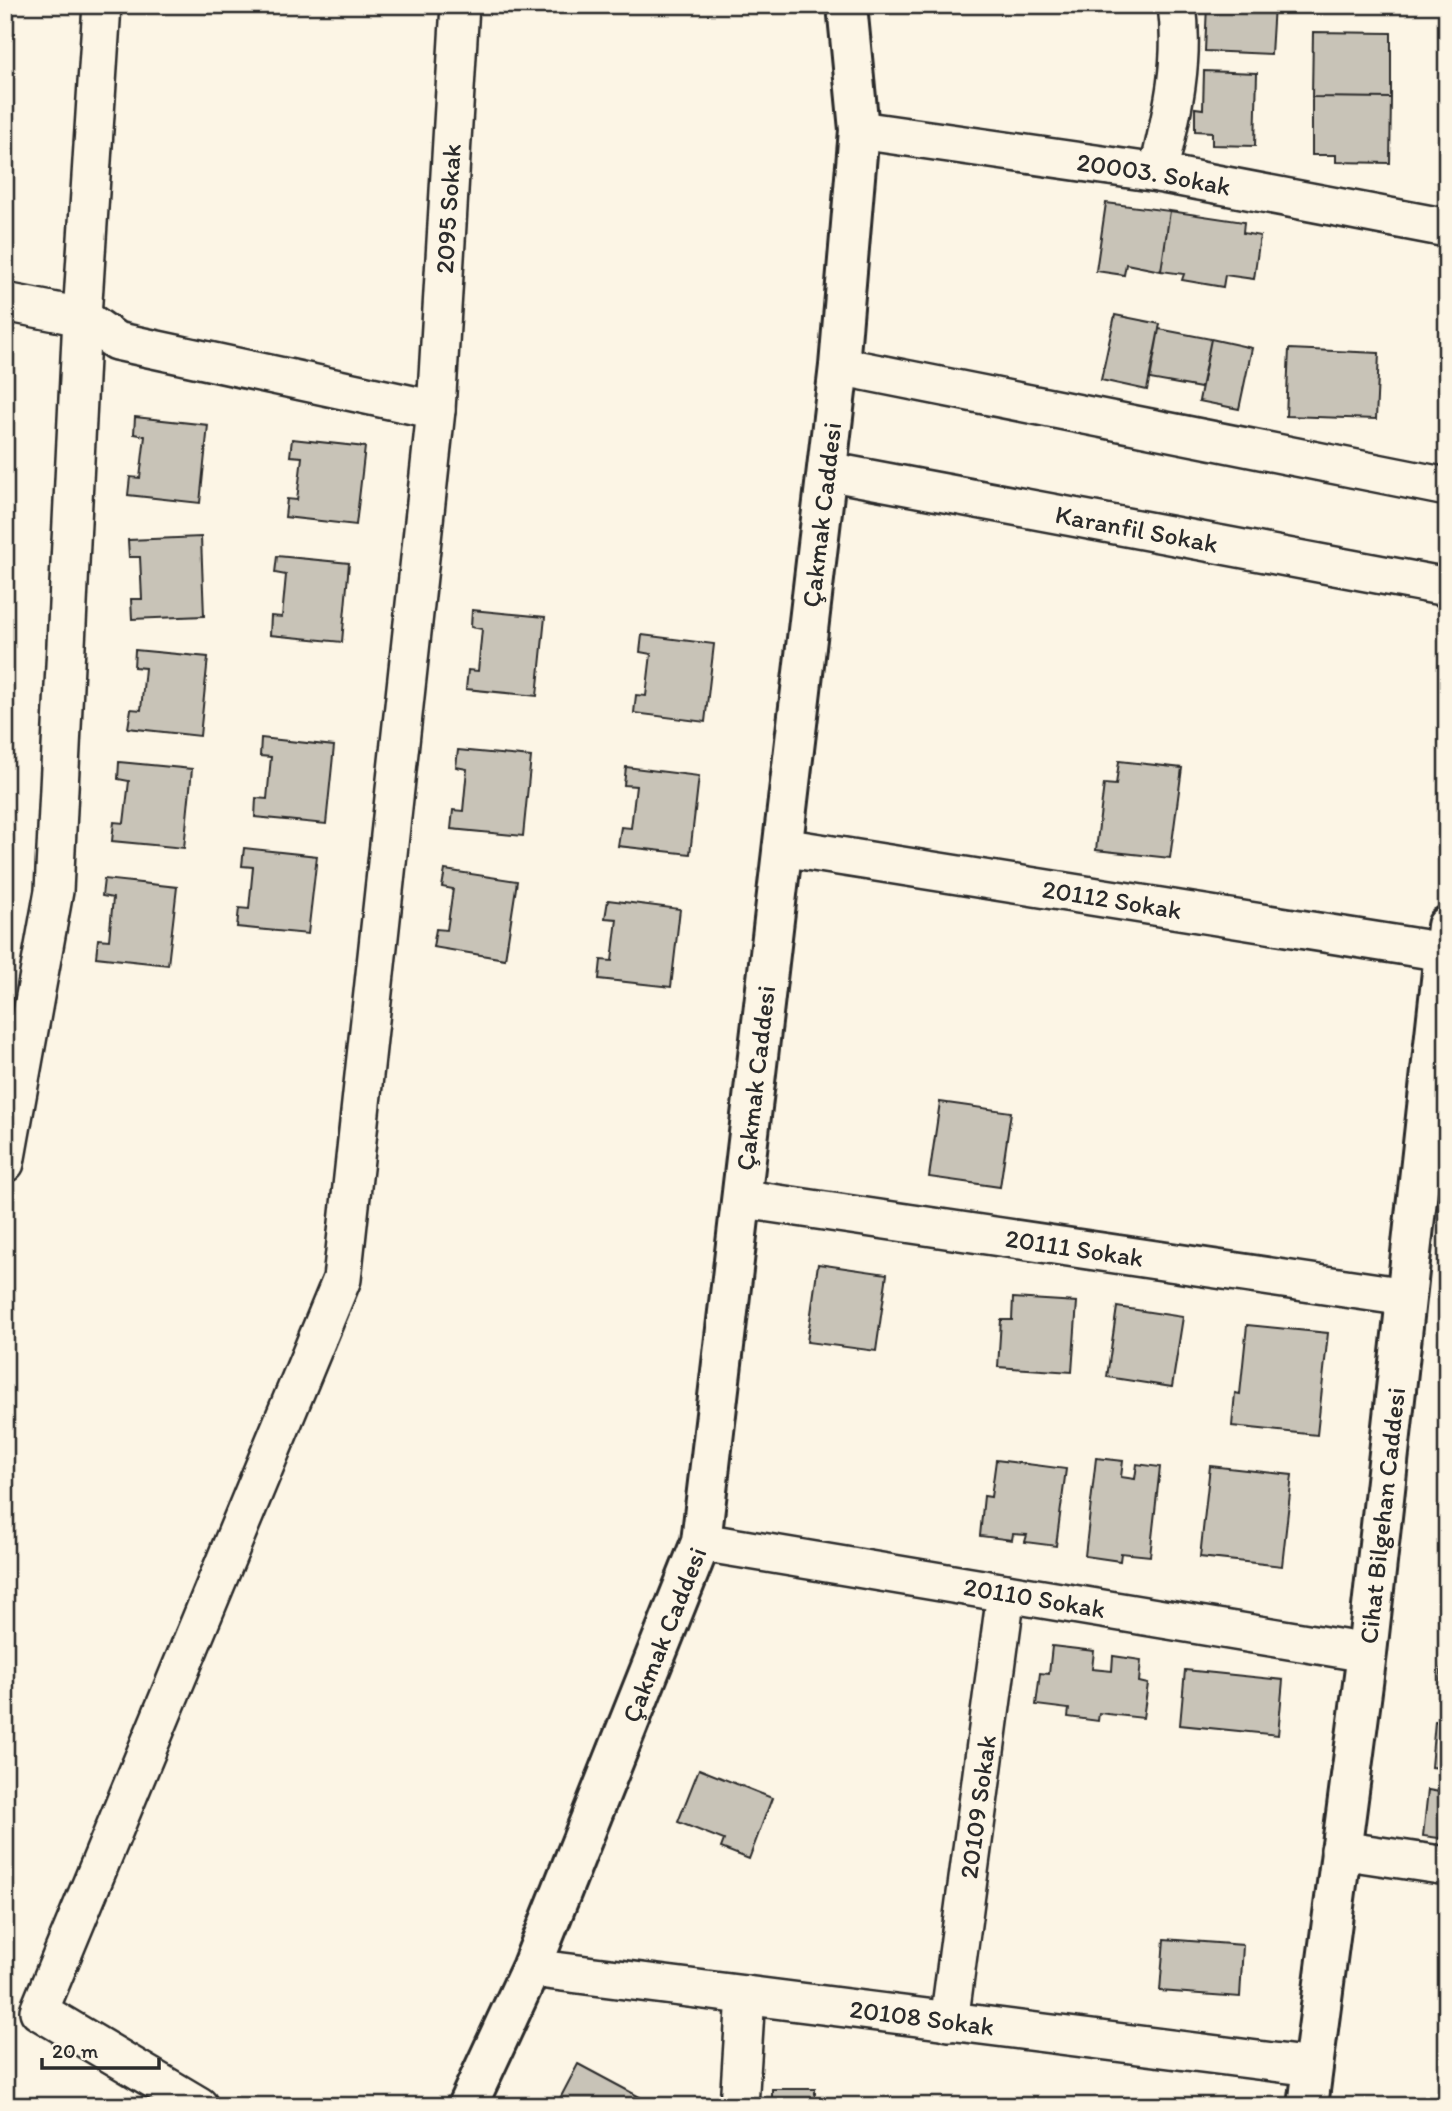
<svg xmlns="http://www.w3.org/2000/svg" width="1452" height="2111" viewBox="0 0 1452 2111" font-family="Itim,sans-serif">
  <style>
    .building { fill: #c8c3b7; stroke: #2b2b2b; stroke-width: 2 }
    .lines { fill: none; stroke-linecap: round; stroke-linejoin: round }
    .minor-casing { stroke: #2b2b2b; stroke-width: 42 }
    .secondary-casing { stroke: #2b2b2b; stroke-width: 44 }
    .minor { stroke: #fcf5e5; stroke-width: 37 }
    .secondary { stroke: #fcf5e5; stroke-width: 38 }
    .labels { text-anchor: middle; stroke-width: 7; stroke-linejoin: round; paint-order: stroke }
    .street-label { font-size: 26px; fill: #2b2b2b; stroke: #fcf5e5 }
  </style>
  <rect width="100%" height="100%" fill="#fcf5e5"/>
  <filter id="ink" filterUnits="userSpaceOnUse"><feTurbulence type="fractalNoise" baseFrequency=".0143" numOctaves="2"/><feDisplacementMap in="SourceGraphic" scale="14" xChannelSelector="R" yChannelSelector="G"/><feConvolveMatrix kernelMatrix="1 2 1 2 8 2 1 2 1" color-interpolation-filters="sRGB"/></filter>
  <g filter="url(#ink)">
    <path class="building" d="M1207,5H1274L1271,54L1205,51Z
      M1313,32L1391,33V98L1312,97Z
      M1204,71L1257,73L1255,146L1212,145V132L1195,131V108L1203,109Z
      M1312,97L1391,98L1390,163L1336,162V155H1312Z
      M1106,203L1170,211L1161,271L1126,264L1124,275L1096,271Z
      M1170,211L1244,222L1243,233L1260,236L1254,279L1225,275L1223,287L1182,280L1184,274L1161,271Z
      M1115,315L1160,324L1147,390L1101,380Z
      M1159,329L1211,339L1201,388L1150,379Z
      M1211,339L1252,348L1239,409L1199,401Z
      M1289,349L1379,353L1376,419L1286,416Z
      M135,417L208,425L200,503L128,495L130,477L140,478L145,436L134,434Z
      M292,439L365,447L356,525L285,517L287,499L297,500L302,457L290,456Z
      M201,537L204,616L132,619L131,599H142L140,557H129L128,540Z
      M277,556L349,563L342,642L270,635L271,616L282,617L286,575L275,573Z
      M472,610L545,617L537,696L466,689L468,670L478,671L482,629L471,627Z
      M642,635L714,644L705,722L634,713L636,695L646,696L651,654L640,652Z
      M135,650L208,657L200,736L128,728L131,709L141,710L145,668L134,667Z
      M261,738L334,746L326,824L255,817L256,798L267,799L271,757L260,756Z
      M458,750L531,757L523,836L451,829L453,810L463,811L467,769L456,767Z
      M1119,761L1182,768L1170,858L1096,850L1104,784L1116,785Z
      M119,762L192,769L184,848L112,841L114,822L124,823L129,781L118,779Z
      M626,767L699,776L690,854L618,846L621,827L631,828L636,786L624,785Z
      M244,848L317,856L308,934L237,927L239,908L249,909L253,867L242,866Z
      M445,870L517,881L505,959L433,947L436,929L447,930L453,889L442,887Z
      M104,879L177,887L168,965L96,957L98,939L109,940L113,898L102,896Z
      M608,900L680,909L671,987L599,979L601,960L612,961L617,919L605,918Z
      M940,1102L1011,1112L1000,1187L929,1177Z
      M818,1264L887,1274L876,1351L807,1342Z
      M1013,1298L1077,1302L1072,1372L998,1367L1001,1320H1012Z
      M1117,1307L1183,1317L1172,1387L1107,1377Z
      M1247,1325L1328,1333L1317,1435L1232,1426L1235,1393L1240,1394Z
      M1096,1458L1123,1461L1121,1477L1135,1479L1137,1464L1160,1467L1150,1556L1121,1553L1120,1561L1085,1556Z
      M996,1460L1066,1469L1056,1546L1025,1542L1027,1535L1013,1534L1012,1540L980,1536L984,1496L991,1497Z
      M1210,1466L1292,1475L1282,1566L1200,1557Z
      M1444,1641H1447V1691H1439Z
      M1052,1646L1094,1651L1092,1669L1112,1671L1113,1656L1141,1660L1139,1682L1148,1684L1143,1718L1099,1713L1098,1721L1068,1717L1069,1709L1036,1705L1040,1673L1049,1674Z
      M1185,1670L1283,1680L1278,1735L1180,1725Z
      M1435,1721L1447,1722V1782L1442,1781L1443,1768L1431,1767Z
      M699,1769L772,1798L749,1859L721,1848L724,1840L678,1822Z
      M1442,1781L1447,1782V1839L1423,1836L1428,1790L1440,1792Z
      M1164,1939L1243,1945L1240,1997L1160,1991Z
      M578,2064L649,2102L647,2106H556Z
      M772,2089H815V2106H772Z"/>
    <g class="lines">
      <g class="minor-casing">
        <g id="minor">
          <path id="s1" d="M859,130L1158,173L1447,228"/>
          <path d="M1158,173C1171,117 1185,64 1177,5"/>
          <path d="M5,302L82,317L116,341L436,410"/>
          <path d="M839,366L1447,487"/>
          <path id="s2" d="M827,471L1447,587"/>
          <path id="s3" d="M782,847L1444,952"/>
          <path d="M5,1163L54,891L82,317L102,5"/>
          <path id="s4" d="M744,1199L1406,1297"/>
          <path id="s5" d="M701,1542L1367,1653"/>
          <path d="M1340,1850L1447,1866"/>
          <path id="s6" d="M531,1968L1313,2067"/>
          <path id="s7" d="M949,2022L1006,1593"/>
          <path id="s8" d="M199,2106L39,2011L342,1279L436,410L460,5"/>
          <path d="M739,2106L746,1995"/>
        </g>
      </g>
      <g class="secondary-casing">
        <g id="secondary">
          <path id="s9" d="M467,2106L531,1968L701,1542L839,366L859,130L847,5"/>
          <path id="s10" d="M1308,2106L1367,1653L1447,926"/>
        </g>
      </g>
      <use href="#minor" class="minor"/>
      <use href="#secondary" class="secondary"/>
    </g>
  </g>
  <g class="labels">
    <g class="street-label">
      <text dy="9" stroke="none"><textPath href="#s1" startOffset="298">20003. Sokak</textPath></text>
      <text dy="9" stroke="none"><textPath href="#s8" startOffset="2054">2095 Sokak</textPath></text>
      <text dy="9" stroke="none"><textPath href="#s9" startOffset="1645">Çakmak Caddesi</textPath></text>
      <text dy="9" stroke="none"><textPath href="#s2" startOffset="315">Karanfil Sokak</textPath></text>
      <text dy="9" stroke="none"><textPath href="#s3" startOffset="334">20112 Sokak</textPath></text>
      <text dy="9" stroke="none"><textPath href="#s9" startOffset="1078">Çakmak Caddesi</textPath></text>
      <text dy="9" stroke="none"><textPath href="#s4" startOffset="334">20111 Sokak</textPath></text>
      <text dy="9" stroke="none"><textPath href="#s10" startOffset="595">Cihat Bilgehan Caddesi</textPath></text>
      <text dy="9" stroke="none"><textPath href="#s5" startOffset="338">20110 Sokak</textPath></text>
      <text dy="9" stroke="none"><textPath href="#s9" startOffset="511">Çakmak Caddesi</textPath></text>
      <text dy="9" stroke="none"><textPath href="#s7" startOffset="217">20109 Sokak</textPath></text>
      <text dy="9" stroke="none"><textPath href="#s6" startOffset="394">20108 Sokak</textPath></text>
    </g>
  </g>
  <rect width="1452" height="2111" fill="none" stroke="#fcf5e5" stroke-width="28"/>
  <rect x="14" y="14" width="1424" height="2083" fill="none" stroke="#2b2b2b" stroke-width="2.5" filter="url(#ink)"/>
  <path d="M42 2058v10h117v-10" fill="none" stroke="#2b2b2b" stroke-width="3.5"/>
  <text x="52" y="2058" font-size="21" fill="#2b2b2b" stroke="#fcf5e5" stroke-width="5" paint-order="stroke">20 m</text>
</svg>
